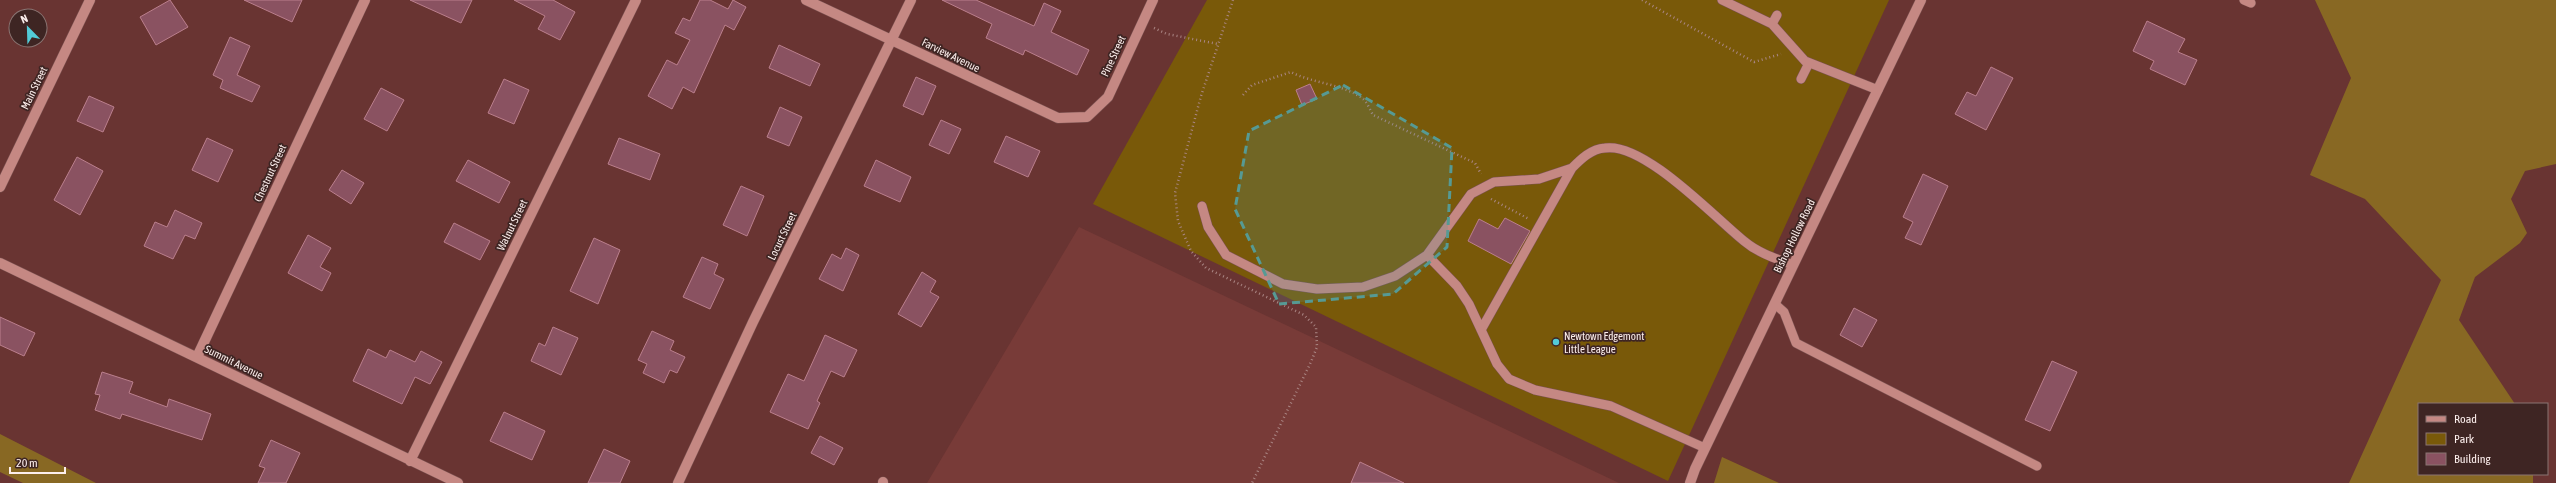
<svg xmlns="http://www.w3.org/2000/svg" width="2556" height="483" viewBox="0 0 2556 483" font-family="'Asap Condensed',sans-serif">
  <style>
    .built { fill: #783b38 }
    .green { fill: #795909 }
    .forest { fill: #886823 }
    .building { fill: #8a5261; stroke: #bb7f8d }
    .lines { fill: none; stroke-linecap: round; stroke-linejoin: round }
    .service-casing { stroke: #7a5150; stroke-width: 10 }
    .minor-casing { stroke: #7a5150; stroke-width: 11 }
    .tertiary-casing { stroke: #7a5150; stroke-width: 11 }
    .path { stroke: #aa8684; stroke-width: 2.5; stroke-dasharray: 1 3; stroke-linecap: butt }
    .service { stroke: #c58883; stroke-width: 9 }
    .minor { stroke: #c58883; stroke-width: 10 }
    .tertiary { stroke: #c58883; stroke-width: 10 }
    .marked { fill: #569a94; fill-opacity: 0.2; stroke: #569a94; stroke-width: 3; stroke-dasharray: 8 5; stroke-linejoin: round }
    .poi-dot { fill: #52cbd7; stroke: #3e2523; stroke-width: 1.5 }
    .labels { text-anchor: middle; stroke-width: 3.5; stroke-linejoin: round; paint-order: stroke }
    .street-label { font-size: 11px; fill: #fceeec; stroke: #3e2523 }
    .poi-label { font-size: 11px; fill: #fceeec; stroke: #3e2523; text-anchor: start }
  </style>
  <rect width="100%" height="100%" fill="#693432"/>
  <path class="built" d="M1079,227L1619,483H927Z"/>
  <path class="green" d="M1207,0H1889L1668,481L1093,204Z"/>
  <path class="forest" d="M2315,0H2556V164L2525,171L2511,199L2527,233L2520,243L2475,277L2459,320L2515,404H2419V474H2533V483H2349L2441,280L2365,199L2310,175L2351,78Z
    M0,434L96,483H23L0,472Z
    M1722,457L1779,483H1714Z"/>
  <path class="building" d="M170,0L188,27L156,45L140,17Z
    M244,0H302L292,22Z
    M410,0H472L461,23Z
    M514,0H553L575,12L560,40L538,29L545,16Z
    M700,0H710L728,9L733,0L746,7L734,30L725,25L694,93L683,87L672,109L648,96L667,60L677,65L690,40L675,33L683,18L690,21Z
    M942,0H976L1034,26L1044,3L1061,11L1051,32L1089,50L1077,75L1025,50L1023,55L986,38L992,24Z
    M2147,21L2185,39L2178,52L2197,60L2185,85L2150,69L2154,61L2133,51Z
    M230,37L250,46L237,75L260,86L252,102L220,88L223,80L213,75Z
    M779,45L820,64L810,86L769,68Z
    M1991,67L2013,78L1986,130L1955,114L1967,92L1976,96Z
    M916,77L936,86L923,115L903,106Z
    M504,79L529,90L514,124L488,113Z
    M1310,84L1317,99L1302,105L1296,90Z
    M381,88L404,100L387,131L364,119Z
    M89,96L114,107L103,132L77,121Z
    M780,107L802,117L789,146L767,137Z
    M941,120L961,129L949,154L929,145Z
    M1006,136L1040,151L1028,177L994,162Z
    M207,138L233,150L218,182L192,170Z
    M619,138L660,154L650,180L608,164Z
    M77,157L103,171L80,215L54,200Z
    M468,160L510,182L499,203L456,181Z
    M876,160L911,177L900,202L864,186Z
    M342,170L364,183L351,204L329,190Z
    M1923,174L1948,186L1921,245L1905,238L1913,222L1903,217Z
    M741,186L764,196L747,236L723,225Z
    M175,210L202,223L195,239L185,235L173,259L144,246L155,222L167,227Z
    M1505,218L1530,231L1511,264L1468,241L1479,219L1498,229Z
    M454,223L490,241L480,260L444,242Z
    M308,235L331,248L320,267L331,273L322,291L288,273Z
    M594,238L620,250L598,304L570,291Z
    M846,248L859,255L843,291L819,279L832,254L841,259Z
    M702,257L718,264L714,274L724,279L710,309L683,297Z
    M922,272L936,281L930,292L939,297L921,327L898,314Z
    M1854,308L1877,320L1862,347L1840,335Z
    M0,317L35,333L24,356L0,345Z
    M553,327L578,338L561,375L531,361L539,343L545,346Z
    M652,331L674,341L670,350L685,357L677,373L670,370L664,383L643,373L647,364L638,360Z
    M825,335L857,350L844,377L831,371L817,401L820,403L808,429L770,412L788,374L804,381Z
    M368,349L386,358L390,350L415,362L421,351L442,362L430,384L415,377L402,404L353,381Z
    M2052,361L2077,372L2050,431L2025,420Z
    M102,372L133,382L129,393L167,407L169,399L211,414L202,440L122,414L120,419L95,410L100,395L95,394Z
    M504,412L545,431L532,460L490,441Z
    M820,436L843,448L834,465L811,453Z
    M271,440L300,453L286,483H258L265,468L259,466Z
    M604,449L630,461L620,483H588Z
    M1360,462L1404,483H1351Z"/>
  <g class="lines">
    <g class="service-casing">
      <path id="service" d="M1722,0L1772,24L1805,61L1878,90
        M2244,0L2251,3
        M1772,24L1777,15
        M1801,79L1809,63
        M1202,206L1208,227L1226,255L1283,284L1317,289L1363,287L1395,276L1427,255L1471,194L1494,182L1539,179L1572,168
        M1427,255L1457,286L1469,304L1497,364L1509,379L1535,390L1611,406L1705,448
        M1775,304L1784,312L1796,343L2037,466
        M1481,330L1572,168C1581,159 1591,149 1605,148C1644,142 1714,217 1744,241C1758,253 1777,259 1793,265"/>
    </g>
    <g class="minor-casing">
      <path id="minor" d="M806,0L1058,118L1087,117L1108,97L1153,0
        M0,187L90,0
        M0,263L458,483
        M197,357L365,0
        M410,461L636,0
        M678,483L753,322L911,0
        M883,483V482"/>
    </g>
    <g class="tertiary-casing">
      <path id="tertiary" d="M1690,483L1695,469L1921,0"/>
    </g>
    <path class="path" d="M1233,0L1201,96L1175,193L1178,221L1191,251L1206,268L1304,315L1316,327L1317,347L1311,362L1252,483
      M1642,0L1754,62L1781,54
      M1154,28L1167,34L1218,44
      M1243,95L1252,85L1291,72C1311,83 1344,84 1363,99C1367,102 1370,110 1373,115L1475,163L1481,174
      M1491,199L1529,219"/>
    <use href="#service" class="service"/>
    <use href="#minor" class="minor"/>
    <use href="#tertiary" class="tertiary"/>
  </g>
  <path class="marked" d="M1343,85L1452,148L1447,247L1393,294L1279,304L1235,209L1249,131Z"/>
  <circle class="poi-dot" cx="1556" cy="342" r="4"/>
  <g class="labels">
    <g class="street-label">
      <text transform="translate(951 55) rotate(26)" y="4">Farview Avenue</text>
      <text transform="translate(1113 56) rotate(-65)" y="4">Pine Street</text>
      <text transform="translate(34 88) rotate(-64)" y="4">Main Street</text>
      <text transform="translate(270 173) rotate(-65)" y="4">Chestnut Street</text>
      <text transform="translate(512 225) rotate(-64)" y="4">Walnut Street</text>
      <text transform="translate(782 236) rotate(-64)" y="4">Locust Street</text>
      <text transform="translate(1794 236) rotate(-64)" y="4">Bishop Hollow Road</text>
      <text transform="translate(234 362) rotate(26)" y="4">Summit Avenue</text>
    </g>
    <g class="poi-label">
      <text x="1564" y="340">Newtown Edgemont<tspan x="1564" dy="13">Little League</tspan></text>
    </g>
  </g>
  <rect x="2418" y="403" width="130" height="72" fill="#3e2523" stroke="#8a7573"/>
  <rect x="2426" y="416" width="20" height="6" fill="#c58883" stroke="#8a7573"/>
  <text x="2454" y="423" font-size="12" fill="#fceeec">Road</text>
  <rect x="2426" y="433" width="20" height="12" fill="#795909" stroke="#8a7573"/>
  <text x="2454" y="443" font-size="12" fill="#fceeec">Park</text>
  <rect x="2426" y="453" width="20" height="12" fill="#8a5261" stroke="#8a7573"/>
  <text x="2454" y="463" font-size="12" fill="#fceeec">Building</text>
  <g transform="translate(28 28) rotate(337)"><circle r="19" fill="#3e2523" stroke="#8a7573"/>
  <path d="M0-3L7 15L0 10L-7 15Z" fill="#52cbd7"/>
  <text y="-6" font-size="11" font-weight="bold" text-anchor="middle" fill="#fceeec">N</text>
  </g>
  <path d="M10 467v6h55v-6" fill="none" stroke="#fceeec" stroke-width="2"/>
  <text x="16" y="467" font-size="12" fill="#fceeec" stroke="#3e2523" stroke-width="3" paint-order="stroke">20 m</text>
</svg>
